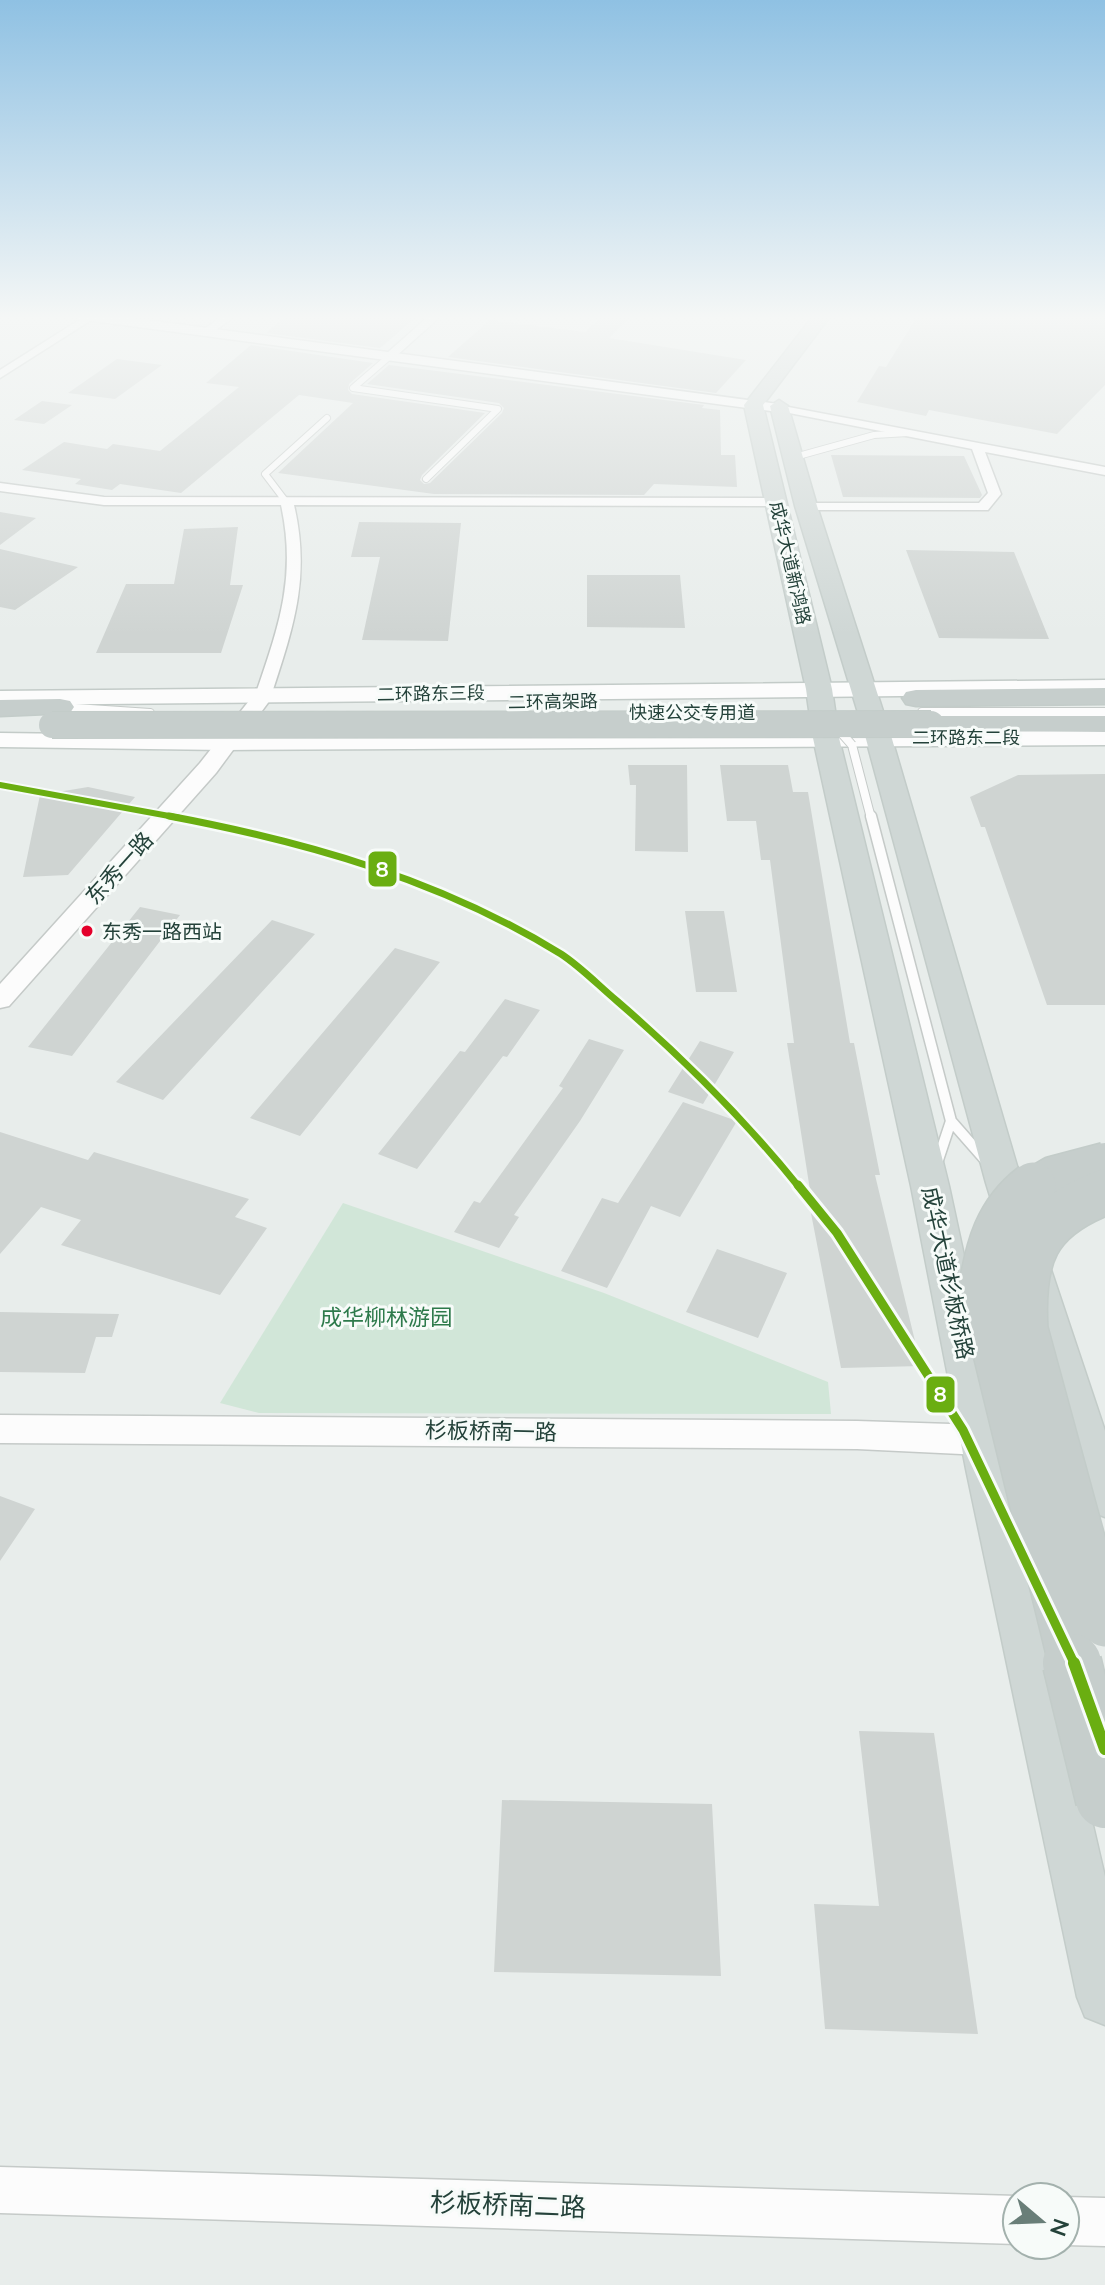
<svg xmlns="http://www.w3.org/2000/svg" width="1105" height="2285" viewBox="0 0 1105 2285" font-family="Mulish,'Noto Sans SC',sans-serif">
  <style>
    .green { fill: #d1e6d8 }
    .building { fill: #cfd4d2 }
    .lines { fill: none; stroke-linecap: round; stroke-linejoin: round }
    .service-far2-casing { stroke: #c5cac8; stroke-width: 8 }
    .service-far1-casing { stroke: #c5cac8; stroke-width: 10 }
    .service-casing { stroke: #c5cac8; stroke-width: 13 }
    .minor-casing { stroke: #c5cac8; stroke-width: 3 }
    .tertiary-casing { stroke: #c5cac8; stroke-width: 3 }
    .secondary-casing { stroke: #c3cbc8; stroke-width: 3 }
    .primary-casing { stroke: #c3ccc9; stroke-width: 3 }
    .trunk-casing { stroke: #c3ccc9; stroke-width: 3 }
    .service-far2 { stroke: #fcfcfc; stroke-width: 6 }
    .service-far1 { stroke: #fcfcfc; stroke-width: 8 }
    .service { stroke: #fcfcfc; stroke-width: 10 }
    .minor { fill: #fcfcfc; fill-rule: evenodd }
    .tertiary { fill: #fcfcfc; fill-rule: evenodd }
    .secondary { fill: #fcfcfc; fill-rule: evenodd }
    .primary { fill: #cfd7d5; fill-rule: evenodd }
    .trunk { fill: #c6cecc; fill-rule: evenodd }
    .service-bridge-casing { stroke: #c5cac8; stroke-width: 10; stroke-linecap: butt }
    .trunk-bridge-far3-casing { stroke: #c3ccc9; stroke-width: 28; stroke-linecap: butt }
    .trunk-bridge-far2-casing { stroke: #c3ccc9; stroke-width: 37; stroke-linecap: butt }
    .trunk-bridge-far1-casing { stroke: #c3ccc9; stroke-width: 48; stroke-linecap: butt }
    .trunk-bridge-casing { stroke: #c3ccc9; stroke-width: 61; stroke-linecap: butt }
    .service-bridge { stroke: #fcfcfc; stroke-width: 8 }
    .trunk-bridge-far3 { stroke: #c6cecc; stroke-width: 26 }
    .trunk-bridge-far2 { stroke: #c6cecc; stroke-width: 34 }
    .trunk-bridge-far1 { stroke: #c6cecc; stroke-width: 45 }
    .trunk-bridge { stroke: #c6cecc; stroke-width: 58 }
    .metro-1-far3-casing { stroke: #f7fbf9; stroke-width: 10 }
    .metro-1-far2-casing { stroke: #f7fbf9; stroke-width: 12 }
    .metro-1-far1-casing { stroke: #f7fbf9; stroke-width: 15 }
    .metro-1-casing { stroke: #f7fbf9; stroke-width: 18 }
    .metro-1-far3 { stroke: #6aae11; stroke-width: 6 }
    .metro-1-far2 { stroke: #6aae11; stroke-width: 7 }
    .metro-1-far1 { stroke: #6aae11; stroke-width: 9 }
    .metro-1 { stroke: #6aae11; stroke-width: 12 }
    .bus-dot { fill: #e4002b; stroke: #f7fbf9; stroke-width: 3 }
    .labels { text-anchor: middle; stroke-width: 6; stroke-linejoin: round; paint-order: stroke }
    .far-street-label { font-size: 18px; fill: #24423a; stroke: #f7fbf9 }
    .bus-label { font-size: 20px; fill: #24423a; stroke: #f7fbf9; text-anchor: start }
    .street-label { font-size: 22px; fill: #24423a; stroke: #f7fbf9 }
    .park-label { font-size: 22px; fill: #2d7a4b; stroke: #f7fbf9 }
    .near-street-label { font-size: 26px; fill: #24423a; stroke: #f7fbf9 }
    .line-badge { stroke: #f7fbf9; stroke-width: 3 }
    .badge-label { font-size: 22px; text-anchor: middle; font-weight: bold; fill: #fff }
  </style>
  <rect width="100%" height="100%" fill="#e8edeb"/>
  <path class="green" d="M343,1203L604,1293L828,1382L831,1414L259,1413L220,1403Z"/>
  <path class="building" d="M287,315H419L380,348L266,333Z
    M603,315H633L609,338L746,360L716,393L448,357L490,320L585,332Z
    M918,315H1105V385L1057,434L929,410L926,416L857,402L879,366L886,367Z
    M251,345L373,363L349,384L348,390L352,394L485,413L422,475L420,480L424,484L430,483L502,413L504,408L499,403L367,384L389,365L704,405L702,408L720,410L721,455H735L737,487L654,484L644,495L434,494L278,473L353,403L299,395L181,493L120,484L112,490L75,484L81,479L22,470L64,442L107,449L113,444L160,451L239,387L206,383Z
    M117,359L162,365L115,399L68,393Z
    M42,401L72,405L44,424L14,420Z
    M831,455L964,456L982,495L980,498L843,497Z
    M0,512L36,518L0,545Z
    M359,522L461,523L448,641L362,640L380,557H351Z
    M238,527L230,585H243L221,653H96L126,584H174L184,529Z
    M0,549L78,567L15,610L0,607Z
    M906,550L1014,552L1049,639L939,638Z
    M587,575H680L685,628L587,627Z
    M628,765H687L688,852L635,851L636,785H630Z
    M720,765H788L793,792H808L850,1043H854L880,1175H875L921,1366L841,1368L809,1203H812L787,1043H794L770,860H761L756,821H727Z
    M1105,774V1005H1047L985,827H981L970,797L1018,775Z
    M88,787L135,797L68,875L23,877L40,795Z
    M140,907L180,915L72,1056L28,1047Z
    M685,911H724L737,992H696Z
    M272,920L315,934L163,1100L116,1082Z
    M395,948L440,962L300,1136L250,1118Z
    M505,999L540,1010L507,1057L503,1056L417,1169L378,1154L460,1051L465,1052Z
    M589,1039L624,1050L580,1121L514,1215L519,1217L499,1248L454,1232L474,1201L480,1203L563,1088L559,1086Z
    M700,1041L734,1052L703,1104L668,1092Z
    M683,1102L737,1121L680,1217L651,1206L607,1288L561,1271L602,1198L618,1203Z
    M0,1132L88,1160L94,1152L249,1199L235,1217L267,1228L220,1295L61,1245L81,1220L41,1207L0,1254Z
    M717,1249L787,1273L758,1338L686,1312Z
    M0,1312L119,1314L112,1337H96L85,1373L0,1372Z
    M0,1496L35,1509L0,1561Z
    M859,1731L934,1733L978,2034L825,2029L814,1904L879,1906Z
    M502,1800L712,1804L721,1976L494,1972Z"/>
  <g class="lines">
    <g class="service-far2-casing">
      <path id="service-far2" d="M390,356L353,388L498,409L426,479
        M793,461L802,455L874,435L908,433
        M287,503L265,474L327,418"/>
    </g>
    <g class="service-far1-casing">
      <path id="service-far1" d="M60,707L150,713
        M922,712H1105
        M852,745L871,818"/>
    </g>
    <g class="service-casing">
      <path id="service" d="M871,816L951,1121L987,1162
        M936,1166L951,1121"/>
    </g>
    <g class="minor-casing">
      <path id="minor" d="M87,315L96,317L0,378V370Z
        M224,315H236L211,334H203V330Z
        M430,315H442L394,358H386V354Z
        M778,405L1105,467V475L985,452L1001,494L988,510H806L799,506L801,503H979L988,493L972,449L774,410V406Z
        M0,483L104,497L776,498L782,502L776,506L294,505C311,578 293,628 271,696L263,701L255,696C278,628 297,578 281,505H104L0,491Z"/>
    </g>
    <g class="tertiary-casing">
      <path id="tertiary" d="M72,315H110L778,404L785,408L778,412L78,319Z
        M263,690L273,696L216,773L9,1006L0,1008V984L200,763L256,692Z
        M0,1415L857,1421L982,1425L994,1430L999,1440L994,1450L982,1455L857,1449L0,1443Z
        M0,2167L1017,2196V2244L0,2213Z
        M1065,2197L1105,2198V2246L1065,2245Z"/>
    </g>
    <g class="secondary-casing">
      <path id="secondary" d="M1105,680V694L0,705V691Z
        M1105,731V745L224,750L0,747V733L224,736Z"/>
    </g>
    <g class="primary-casing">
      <path id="primary" d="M814,315H831L763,405L832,689L839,738L949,1186L1010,1469L1105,1877V2025L1085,2017L1077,1997L966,1469L911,1186L813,738L806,689L744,405Z
        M779,400L788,406L817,506L892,739L1022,1183L1105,1431V1517L1089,1511L1083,1497L986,1183L866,739L795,506L770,406Z"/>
    </g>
    <g class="trunk-casing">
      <path id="trunk" d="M1105,688V704L916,706L906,704L902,698L906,692L916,690Z
        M60,699L70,701L74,707L70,713L0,716V700Z
        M931,716H1105V732L921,730L917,724L921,718Z"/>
    </g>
    <use href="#service-far2" class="service-far2"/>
    <use href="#service-far1" class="service-far1"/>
    <use href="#service" class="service"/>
    <use href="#minor" class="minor"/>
    <use href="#tertiary" class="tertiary"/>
    <use href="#secondary" class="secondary"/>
    <use href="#primary" class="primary"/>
    <use href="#trunk" class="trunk"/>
    <g class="service-bridge-casing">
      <path id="service-bridge" d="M837,728L852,745"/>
    </g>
    <g class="trunk-bridge-far3-casing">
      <path id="trunk-bridge-far3" d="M52,725L931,724"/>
    </g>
    <g class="trunk-bridge-far2-casing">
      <path id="trunk-bridge-far2" d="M1030,1187L1052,1174L1105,1160"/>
    </g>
    <g class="trunk-bridge-far1-casing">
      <path id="trunk-bridge-far1" d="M1033,1185C997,1212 988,1248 981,1291L1072,1665
        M1105,1192C1034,1219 1021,1257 1025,1330L1105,1624"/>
    </g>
    <g class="trunk-bridge-casing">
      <path id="trunk-bridge" d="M1072,1663L1105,1799"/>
    </g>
    <use href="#service-bridge" class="service-bridge"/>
    <use href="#trunk-bridge-far3" class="trunk-bridge-far3"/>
    <use href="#trunk-bridge-far2" class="trunk-bridge-far2"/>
    <use href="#trunk-bridge-far1" class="trunk-bridge-far1"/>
    <use href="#trunk-bridge" class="trunk-bridge"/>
    <g class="metro-1-far3-casing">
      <path id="metro-1-far3" d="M0,785L180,818"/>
    </g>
    <g class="metro-1-far2-casing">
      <path id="metro-1-far2" d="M169,816C307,842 441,880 561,954C581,967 599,986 617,1001C683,1058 744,1119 799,1187"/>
    </g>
    <g class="metro-1-far1-casing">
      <path id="metro-1-far1" d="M798,1185L837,1233L963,1430L1075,1665"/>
    </g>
    <g class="metro-1-casing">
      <path id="metro-1" d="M1074,1663L1105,1749"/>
    </g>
    <use href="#metro-1-far3" class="metro-1-far3"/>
    <use href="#metro-1-far2" class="metro-1-far2"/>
    <use href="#metro-1-far1" class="metro-1-far1"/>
    <use href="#metro-1" class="metro-1"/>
  </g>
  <linearGradient id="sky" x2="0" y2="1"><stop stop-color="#8fc1e3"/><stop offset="0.5" stop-color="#f5f7f6"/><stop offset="1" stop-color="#f5f7f6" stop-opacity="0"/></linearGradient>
  <rect width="1105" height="635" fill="url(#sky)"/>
  <circle class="bus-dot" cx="87" cy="931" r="7"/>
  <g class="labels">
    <g class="far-street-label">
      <text transform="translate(790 563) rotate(77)" y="6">成华大道新鸿路</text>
      <text transform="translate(431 694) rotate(-1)" y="6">二环路东三段</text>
      <text transform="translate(553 702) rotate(-1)" y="6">二环高架路</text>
      <text x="692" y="719">快速公交专用道</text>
      <text x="966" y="744">二环路东二段</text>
    </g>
    <g class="bus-label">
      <text x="102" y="939">东秀一路西站</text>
    </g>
    <g class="street-label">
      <text transform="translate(119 868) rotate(-48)" y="8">东秀一路</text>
      <text transform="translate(948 1273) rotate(78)" y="8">成华大道杉板桥路</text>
      <text transform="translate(491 1431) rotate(1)" y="8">杉板桥南一路</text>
    </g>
    <g class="park-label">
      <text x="386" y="1325">成华柳林游园</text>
    </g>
    <g class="near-street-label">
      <text transform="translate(508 2205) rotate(2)" y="9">杉板桥南二路</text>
    </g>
  </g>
  <g class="line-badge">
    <rect x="367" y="850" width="31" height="38" rx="8" fill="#6aae11"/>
    <rect x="925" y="1375" width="31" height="39" rx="8" fill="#6aae11"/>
  </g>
  <g class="badge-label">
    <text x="382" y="877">8</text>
    <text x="940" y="1402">8</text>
  </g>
  <g transform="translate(1041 2221) rotate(109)"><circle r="38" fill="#f7fbf9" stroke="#a3b1ad" stroke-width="2"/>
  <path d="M0-6L14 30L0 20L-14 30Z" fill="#697e78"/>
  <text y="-12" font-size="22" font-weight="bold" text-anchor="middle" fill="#24423a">N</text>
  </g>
</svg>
